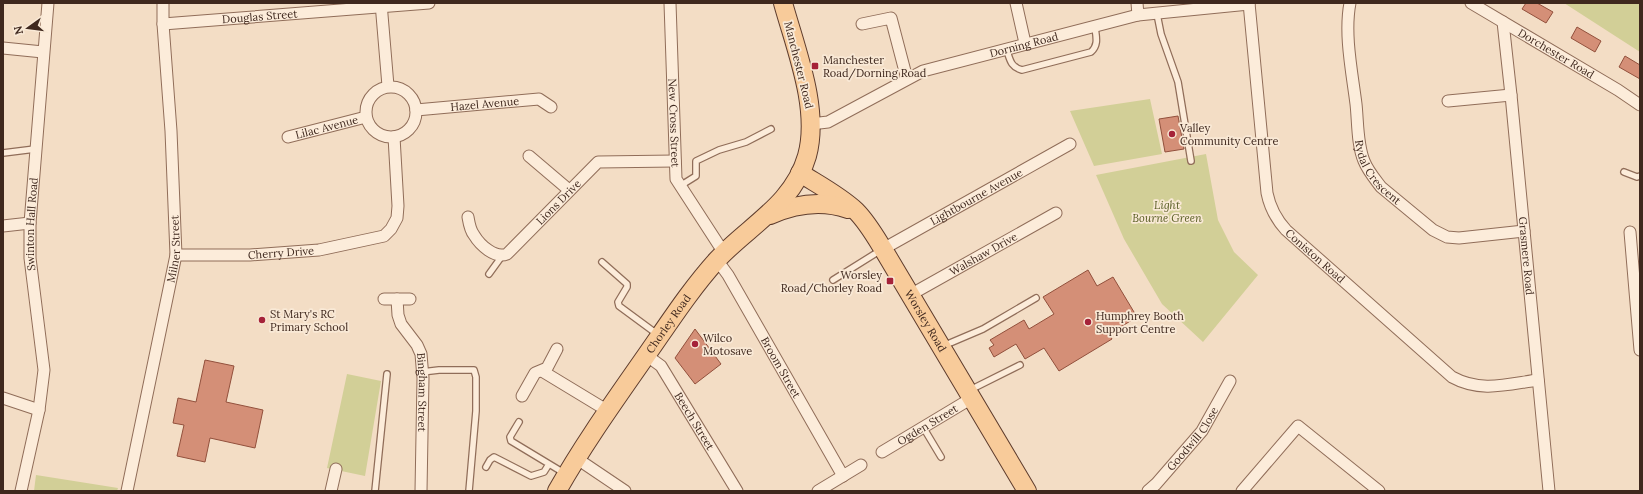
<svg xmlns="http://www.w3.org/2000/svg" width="1643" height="494" viewBox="0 0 1643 494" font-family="Lora,serif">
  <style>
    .green { fill: #d2cf97 }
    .building { fill: #d48f77; stroke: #92503c }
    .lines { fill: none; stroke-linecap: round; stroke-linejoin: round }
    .lane-casing { stroke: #906d59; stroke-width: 8 }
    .street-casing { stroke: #906d59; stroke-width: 13 }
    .primary-casing { stroke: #5e3c2d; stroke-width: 20 }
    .lane { stroke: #fcecda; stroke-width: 5.5 }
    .street { stroke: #fcecda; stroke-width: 11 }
    .primary { stroke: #f8cb9a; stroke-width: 18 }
    .poi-dot { fill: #a52239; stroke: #f9e9d6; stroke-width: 1.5 }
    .labels { text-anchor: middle; stroke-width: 3.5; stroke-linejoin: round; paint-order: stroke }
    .street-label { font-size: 11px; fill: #3f281e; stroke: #f9e9d6 }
    .poi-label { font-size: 11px; fill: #3f281e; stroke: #f9e9d6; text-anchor: start }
    .park-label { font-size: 11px; font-style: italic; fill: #585d23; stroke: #f9e9d6 }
  </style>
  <rect width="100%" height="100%" fill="#f3ddc5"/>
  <path class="green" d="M1564,3H1640V52Z
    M1150,99L1162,154L1094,166L1070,111Z
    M1206,154L1218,220L1234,252L1258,275L1203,342L1162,304L1124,239L1096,175Z
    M347,374L381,381L365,476L327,468Z
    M36,475L118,488L117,491H34Z"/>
  <path class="building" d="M1526,3H1537L1553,12L1546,23L1522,9Z
    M1577,27L1601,41L1595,52L1571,38Z
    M1625,56L1640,65V79L1619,67Z
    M1178,116L1184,149L1165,152L1159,119Z
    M1088,270L1097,286L1113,277L1137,317L1109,334L1112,339L1059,371L1044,348L1025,359L1016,344L994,357L989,348L994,345L990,340L1024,320L1029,329L1054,314L1043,297Z
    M695,329L721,364L695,384L675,358Z
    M205,360L234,366L226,402L263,410L255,448L210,438L205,462L177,456L184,425L173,423L178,398L196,402Z"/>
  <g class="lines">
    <g class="lane-casing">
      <path id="lane" d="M1157,14L1161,34L1178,82L1191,161
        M1006,48C1010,59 1010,67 1022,70L1091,52C1099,45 1096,36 1095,27
        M3,153L35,149
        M1624,172L1637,177L1640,176
        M680,186L696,176V161L719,150L746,142L771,129
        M602,262L627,284V287L618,302L619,306L657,334
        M489,274L502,256
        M833,280L881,250
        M943,346L983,329L1036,298
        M422,372L439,370H474L476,377V411L469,491
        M970,390L1020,365
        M519,422L510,437L511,441L564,473
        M923,427L941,457
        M486,467L490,460L494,457L531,476L544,472L549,464
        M375,491L387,374"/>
    </g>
    <g class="street-casing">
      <g id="street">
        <path d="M381,3L388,86"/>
        <path id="s1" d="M670,3L676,179L724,253"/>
        <path d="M1016,3L1025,43"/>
        <path d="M1137,3L1138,15"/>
        <path id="s2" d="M1249,3L1267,193C1270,208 1276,219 1286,230L1452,377C1481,393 1508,384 1538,380"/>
        <path id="s3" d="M1350,3C1344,34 1352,72 1356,104C1358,122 1357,144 1364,161C1368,171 1375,179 1381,187L1433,230L1447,237L1459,238L1524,231"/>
        <path id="s4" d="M1471,3L1618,90L1640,105"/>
        <path id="s5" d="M1503,22L1511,95L1549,491"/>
        <path id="s6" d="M163,24L429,3"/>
        <path d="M862,24L891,18L907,79"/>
        <path d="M3,48L43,52"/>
        <circle cx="391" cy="112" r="25"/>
        <path d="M1448,101L1511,95"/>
        <path id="s7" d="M416,110L539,99L551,107"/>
        <path id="s8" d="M811,124L828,122L923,71L1138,15L1249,4"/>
        <path id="s9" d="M288,137L366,117"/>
        <path d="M529,156L569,190"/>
        <path id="s10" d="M468,217C469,223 470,230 474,235C480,245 495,259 507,254L598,162L675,161"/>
        <path d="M3,226L30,223"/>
        <path d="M1630,232L1640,350"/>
        <path id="s11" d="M883,249L1070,144"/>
        <path id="s12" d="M176,255H250L319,250L384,236L391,229L397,218L398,206L394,137"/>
        <path id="s13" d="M717,260L728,275L843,476"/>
        <path id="s14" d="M910,295L1056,213"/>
        <path d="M384,299H410"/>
        <path id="s15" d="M397,299L398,315L401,324L417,345L421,354L423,378L421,491"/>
        <path id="s16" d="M646,355L661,366L737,491"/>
        <path d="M542,371L608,411"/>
        <path d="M522,396L535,373L547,368L557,349"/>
        <path d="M3,398L39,410"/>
        <path id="s17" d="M882,452L972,398"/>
        <path d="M576,458L625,491"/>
        <path id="s18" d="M21,491L39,410L44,370L30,258V223L48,3"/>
        <path id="s19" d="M127,491L176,255L171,131L163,24V3"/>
        <path d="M331,491L336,469"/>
        <path d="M818,491L861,465"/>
        <path id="s20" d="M1148,491L1156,484L1202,431L1230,381"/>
        <path d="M1242,491L1298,426L1379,491"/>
      </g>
    </g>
    <g class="primary-casing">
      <g id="primary">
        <path id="s21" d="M800,173C819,185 840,196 856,211C867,222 875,236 883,249L1027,491"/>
        <path d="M770,215C795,204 822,200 848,209"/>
        <path id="s22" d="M557,491C583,445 613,403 643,360C667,326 689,291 717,260C748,226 793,205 807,156C820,109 796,50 783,3"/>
      </g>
    </g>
    <use href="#lane" class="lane"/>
    <use href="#street" class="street"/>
    <use href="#primary" class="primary"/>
  </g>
  <g class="poi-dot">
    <rect x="811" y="62" width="8" height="8" rx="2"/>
    <circle cx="1172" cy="134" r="4"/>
    <rect x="886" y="277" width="8" height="8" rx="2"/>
    <circle cx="262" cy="320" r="4"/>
    <circle cx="1088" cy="322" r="4"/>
    <circle cx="695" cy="344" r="4"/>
  </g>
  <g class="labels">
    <g class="street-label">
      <text dy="4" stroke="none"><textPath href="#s6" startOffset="97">Douglas Street</textPath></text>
      <text dy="4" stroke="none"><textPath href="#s8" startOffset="229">Dorning Road</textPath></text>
      <text dy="4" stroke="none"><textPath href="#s4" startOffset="99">Dorchester Road</textPath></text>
      <text transform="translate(799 65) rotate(76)" y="4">Manchester Road</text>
      <text dy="4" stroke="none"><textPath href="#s7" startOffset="69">Hazel Avenue</textPath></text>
      <text dy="4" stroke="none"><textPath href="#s1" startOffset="120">New Cross Street</textPath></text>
      <text dy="4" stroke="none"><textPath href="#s9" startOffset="40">Lilac Avenue</textPath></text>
      <text dy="4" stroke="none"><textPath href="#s3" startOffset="176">Rydal Crescent</textPath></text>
      <text dy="4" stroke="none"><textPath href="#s11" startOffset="107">Lightbourne Avenue</textPath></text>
      <text dy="4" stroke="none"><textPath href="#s10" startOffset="133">Lions Drive</textPath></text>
      <text dy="4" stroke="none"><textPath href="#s18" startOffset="270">Swinton Hall Road</textPath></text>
      <text dy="4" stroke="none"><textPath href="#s19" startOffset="247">Milner Street</textPath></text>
      <text dy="4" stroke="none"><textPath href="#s12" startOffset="105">Cherry Drive</textPath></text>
      <text dy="4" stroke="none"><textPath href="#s14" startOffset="84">Walshaw Drive</textPath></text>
      <text dy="4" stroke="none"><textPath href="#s2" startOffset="272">Coniston Road</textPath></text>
      <text dy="4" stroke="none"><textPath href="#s5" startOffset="235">Grasmere Road</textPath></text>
      <text dy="4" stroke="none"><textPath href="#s21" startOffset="198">Worsley Road</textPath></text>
      <text dy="4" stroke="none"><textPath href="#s22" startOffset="201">Chorley Road</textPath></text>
      <text dy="4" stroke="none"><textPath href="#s13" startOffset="125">Broom Street</textPath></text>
      <text dy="4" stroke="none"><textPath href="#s15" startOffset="100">Bingham Street</textPath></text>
      <text dy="4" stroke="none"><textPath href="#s16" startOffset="83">Beech Street</textPath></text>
      <text dy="4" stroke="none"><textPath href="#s17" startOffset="53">Ogden Street</textPath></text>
      <text dy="4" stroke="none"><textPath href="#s20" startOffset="69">Goodwill Close</textPath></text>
    </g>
    <g class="poi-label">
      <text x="823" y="64">Manchester<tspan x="823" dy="13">Road/Dorning Road</tspan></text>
      <text x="1180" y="132">Valley<tspan x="1180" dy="13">Community Centre</tspan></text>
      <text x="882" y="279" text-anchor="end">Worsley<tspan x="882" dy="13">Road/Chorley Road</tspan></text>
      <text x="270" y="318">St Mary's RC<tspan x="270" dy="13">Primary School</tspan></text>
      <text x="1096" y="320">Humphrey Booth<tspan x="1096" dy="13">Support Centre</tspan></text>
      <text x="703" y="342">Wilco<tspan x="703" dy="13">Motosave</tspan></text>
    </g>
    <g class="park-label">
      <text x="1167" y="209">Light<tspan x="1167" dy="13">Bourne Green</tspan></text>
    </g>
  </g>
  <rect width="1643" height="494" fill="none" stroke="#3f281e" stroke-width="8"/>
  <g transform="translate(28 28) rotate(256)" stroke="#f9e9d6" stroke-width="3" paint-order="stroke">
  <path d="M0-3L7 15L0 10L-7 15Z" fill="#3f281e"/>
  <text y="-6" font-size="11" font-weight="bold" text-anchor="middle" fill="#3f281e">N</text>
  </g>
</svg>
